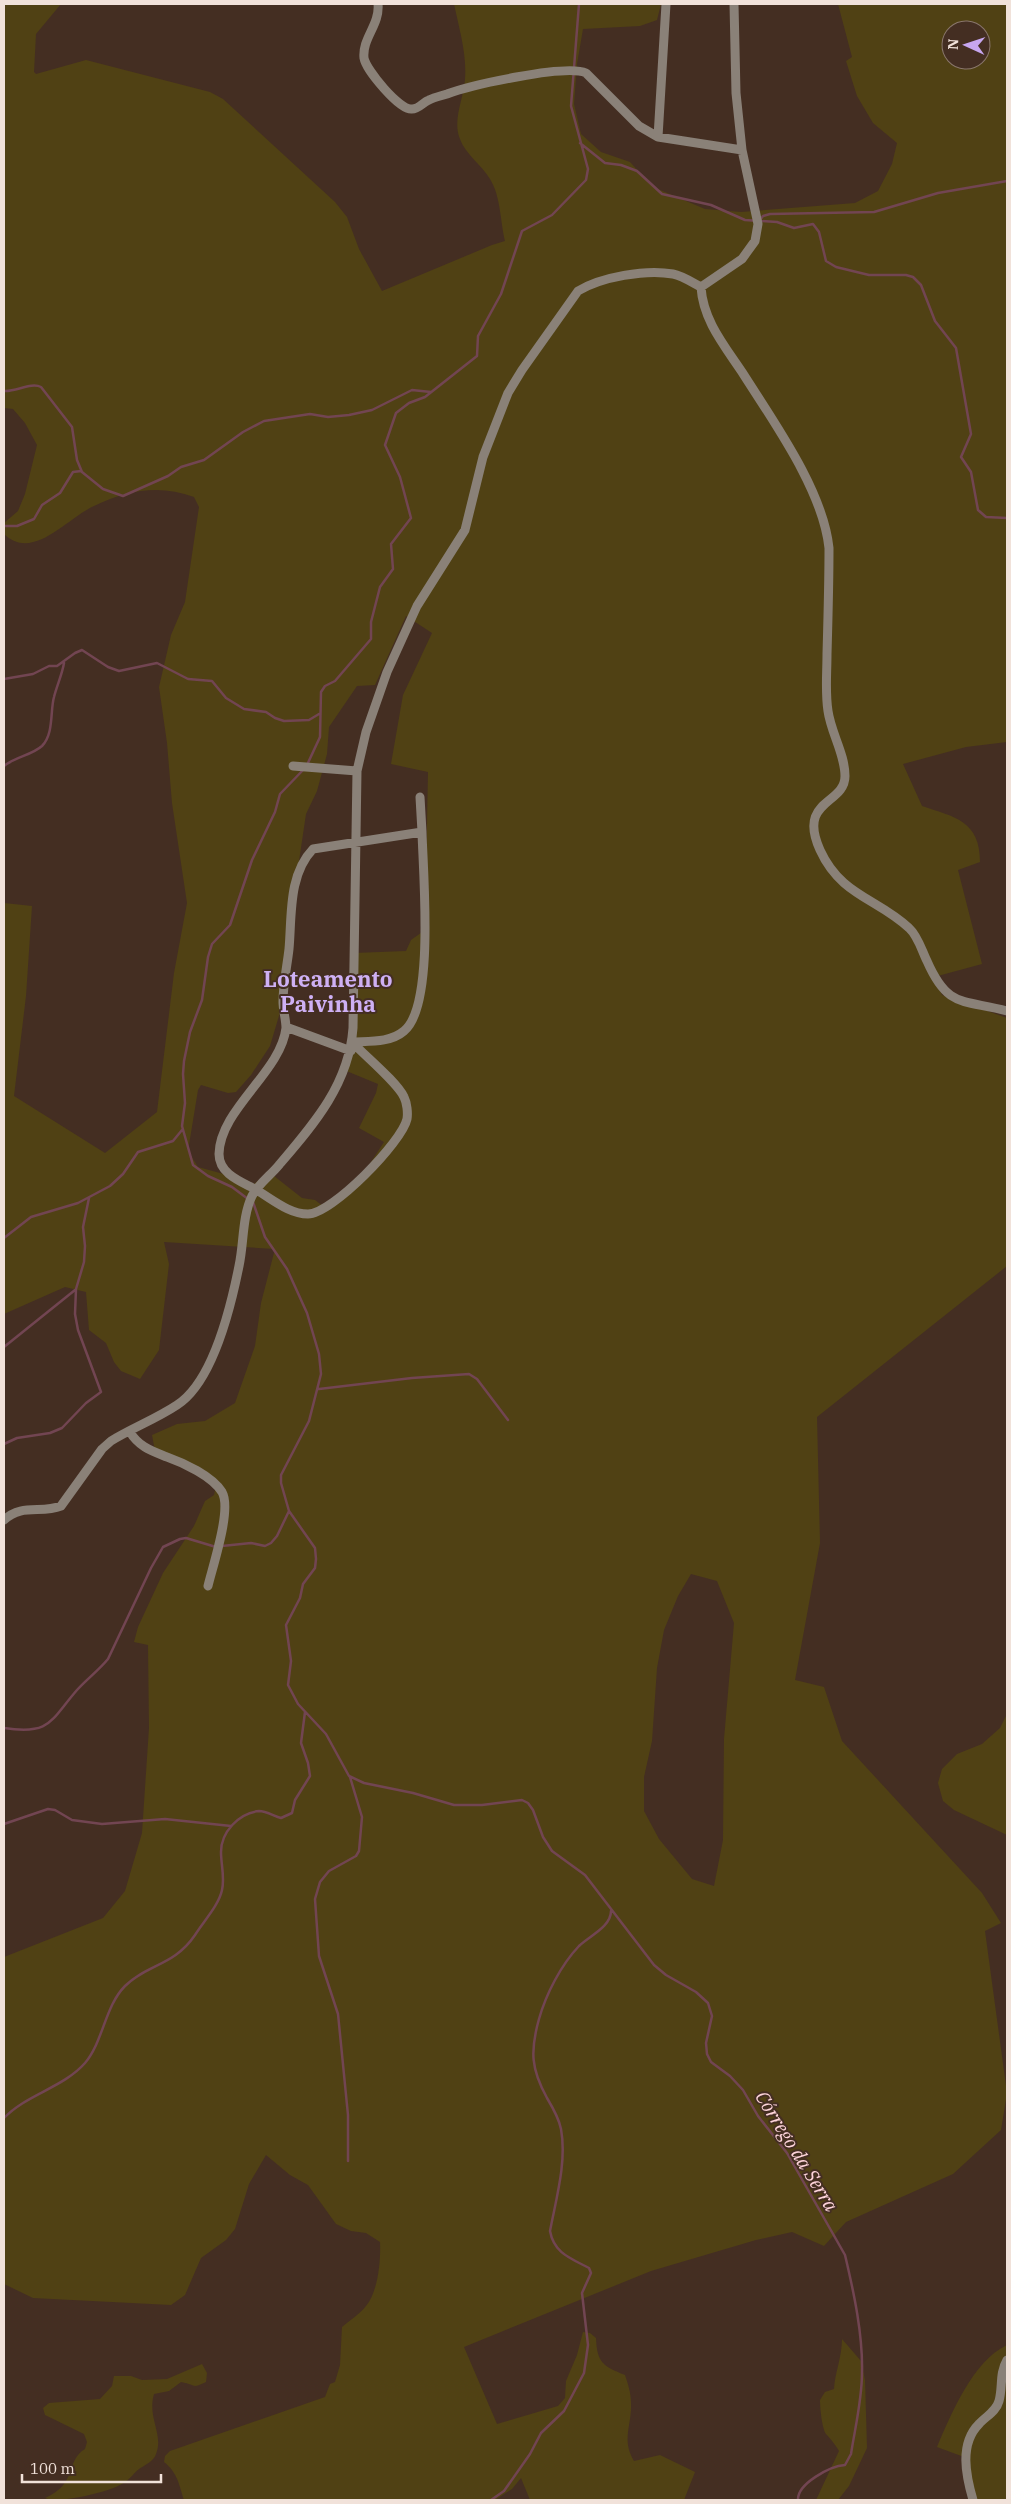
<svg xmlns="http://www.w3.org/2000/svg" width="1011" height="2504" viewBox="0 0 1011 2504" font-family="'IBM Plex Serif',serif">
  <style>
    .green { fill: #504114; fill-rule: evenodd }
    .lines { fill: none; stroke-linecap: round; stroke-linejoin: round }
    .stream { stroke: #724552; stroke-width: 2.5 }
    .street { stroke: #8a8178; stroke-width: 9 }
    .labels { text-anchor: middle; stroke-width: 4; stroke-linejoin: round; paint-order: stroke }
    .water-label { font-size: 19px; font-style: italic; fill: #fed4db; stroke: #442e22 }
    .district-label { font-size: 22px; font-weight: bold; fill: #ceb0f4; stroke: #442e22 }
  </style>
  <rect width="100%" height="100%" fill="#442e22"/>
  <path class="green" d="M4,4H61L36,34L34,72L36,74L86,60L210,92L223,99L335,202L347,217L359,249L382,291L492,245L505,241C500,220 501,197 490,179C482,165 465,154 460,139C452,120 464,98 465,79C467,54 459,28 454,4H661L657,20L640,26L583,29L577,64L574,104L581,134L601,152L630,162L653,187L705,209L741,212L855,203L878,191L892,164L897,143L873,123L857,96L846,61L852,57L838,4H1007V742L966,747L903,764L922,806C955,817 980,821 980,862L958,870L982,964L934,977L942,995L1007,1018V1266L817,1417L820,1543L795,1680L824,1687L842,1741L982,1893L1001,1923L985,1931L1007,2093L1001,2130L953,2174L846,2222L824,2246L792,2232L756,2240L651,2271L464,2347L497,2424L558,2406L565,2398L566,2381L577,2355L583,2332L590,2333L596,2338C597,2363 603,2366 625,2375C628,2384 631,2393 631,2403C632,2426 621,2439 634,2461L660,2455L695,2472L684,2500H530L521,2478L512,2489L495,2500H184C179,2485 178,2473 164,2462L165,2456L170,2451L325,2397L330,2384L335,2382L340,2365L342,2327C349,2321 360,2314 366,2306C378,2292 381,2260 380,2242L366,2233L351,2231L336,2224L308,2185L290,2175L266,2155L249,2184L235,2229L226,2240L201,2258L185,2295L171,2305L33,2298L4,2284V1957L103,1918L125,1891L142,1833L149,1728L148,1645L134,1642L138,1627L163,1573L194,1526L205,1501L214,1495L216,1485L155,1451L152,1435L177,1424L205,1421L235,1403L255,1346L261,1303L275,1249L164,1242L169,1264L159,1350L140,1379L121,1371L114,1362L106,1343L89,1330L86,1292L65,1287L4,1314V903L32,906L26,996L14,1096L105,1153L157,1112L174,973L187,903L172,803L167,743L159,687L171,635L185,602L199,507L194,497C160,484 127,490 94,506C67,518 33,562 4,534V523L18,511L25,494L37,445L25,423L13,409L4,408ZM951,30H981V60H951ZM406,616L432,633L403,695L391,764L428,772L425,930L411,940L406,951L354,953L353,1006L344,1070L378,1084L376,1093L359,1128L384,1142L358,1182L328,1210L315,1200L302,1198L269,1172L250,1187L231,1176L198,1167L188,1151L198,1090L201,1085L228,1093L236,1092L251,1075L270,1046L287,989L299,861L306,814L317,791L327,754L329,727L357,686L375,685ZM691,1574L717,1581L734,1623L724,1739L723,1840L714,1886L692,1879L659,1839L644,1811V1777L652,1741L657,1668L664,1630L678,1596Z
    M1007,1714V1835L954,1810L943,1801L938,1783L942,1769L957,1754L982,1744L1000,1728Z
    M842,2339L861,2361L865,2380L867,2448L849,2486L838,2500H816L839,2451C835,2444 832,2441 827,2435C822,2431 820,2407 820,2400L825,2392L834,2389C835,2372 842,2357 842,2339Z
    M1007,2345V2500H974L964,2457L937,2447C951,2414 973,2361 1007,2345Z
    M202,2364L207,2373L206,2382C191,2389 197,2385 181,2382L169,2391L154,2394C147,2418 164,2434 156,2454C154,2461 145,2465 139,2469C134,2473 130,2479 125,2482C112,2492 58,2504 45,2498C78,2484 65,2461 85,2449L87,2442L84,2434L45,2415L43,2408L49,2403L100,2399L112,2386L114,2376H131L142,2380L167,2379Z"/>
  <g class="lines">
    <path class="stream" d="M580,143L605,163L621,165L637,171L662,194L711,205L745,220L777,222L794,228L813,224L819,232L826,261L836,267L869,275H906L913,277L921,285L935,321L956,348L971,434L961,457L971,472L978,510L986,517L1007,518
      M760,220L763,216L770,214L874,212L938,193L1007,181
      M4,391C16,392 31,382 41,387L72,427L77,460L82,472L103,489L123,496L168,476L181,467L204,460L243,432L264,421L310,414L328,417L349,415L372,410L412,390L431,392
      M4,526H17L34,519L42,505L60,493L73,472L81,471
      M4,679L33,674L49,666H57L75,653L82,650L108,667L119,671L157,663L188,679L212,681L226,698L244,709L266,712L275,718L284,721L309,720L319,714
      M307,765L320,737L321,692L325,686L335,681L371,639V622L380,587L393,569L391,544L411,518L400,477L385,445L396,413L409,403L425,397L477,356L478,336L501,294L522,231L552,215L586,180L588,169L571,106L579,4
      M4,766C15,757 32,755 42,746C54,734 50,711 54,697C57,685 62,675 64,663
      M248,1199L232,1187L208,1176L193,1165L182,1126L185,1103L183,1074L184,1061L190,1032L202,1000L208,957L212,944L230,925L252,860L275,812L280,794L304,769
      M253,1202L265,1237L287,1269L307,1313L319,1354L321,1374L309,1421L281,1475V1483L289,1511L315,1548L316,1559L315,1568L303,1584L300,1598L286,1625L291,1661L288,1685L298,1704L326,1734L349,1776L364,1783L413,1793L454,1805H482L522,1800L528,1803L533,1810L543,1837L552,1851L585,1875L654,1965L666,1975L696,1992L708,2003L712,2016L706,2043L707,2054L711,2062L730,2076L743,2090L758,2116L787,2153L845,2255C854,2293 863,2335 862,2373C862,2400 855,2428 851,2454L845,2465C830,2466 797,2484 798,2500
      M4,1238L31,1217L78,1203L110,1186L123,1174L138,1152L173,1141L182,1130
      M4,1347L75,1290
      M319,1389L412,1378L469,1374L477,1379L508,1420
      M4,1444L17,1438L50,1433L62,1428L86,1403L101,1392L78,1330L75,1314L76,1289L84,1262L85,1246L83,1227L89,1198
      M222,1546L251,1543L265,1546L271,1543L277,1536L289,1511
      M4,1728C51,1735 50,1721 77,1690C87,1679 99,1670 108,1659L151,1568L163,1547L180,1539L186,1538L216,1547
      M4,1824L48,1809L55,1810L72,1820L102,1824L165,1819L231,1826
      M4,2118C27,2094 63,2088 85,2063C103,2042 105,2006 125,1986C147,1964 174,1966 195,1935C203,1922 219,1905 222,1890C225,1877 221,1865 221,1852C221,1832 239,1813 259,1811C266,1811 274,1816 281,1818L292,1813L295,1800L310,1776L308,1763L301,1743L305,1712
      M348,2161V2115L338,2014L319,1956L315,1899L320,1882L329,1871L356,1856L359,1851L362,1817L350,1777
      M491,2500L504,2491L530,2454L541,2433L564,2411L584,2373L588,2345L582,2293L591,2273L589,2268C570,2258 554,2253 550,2231C556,2199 567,2162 561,2129C559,2118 553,2108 547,2098C531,2069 530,2051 539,2019C546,1994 561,1965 579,1946C589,1936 611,1927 611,1911"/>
    <path class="street" d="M378,4C380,25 362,38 364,58C366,70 400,111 412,109C419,109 423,102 429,100C435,97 441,96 447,94C471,85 566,64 586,73L639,126L658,137L742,150
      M658,137L666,4
      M701,287C703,320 724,345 742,372C773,421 823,490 829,548C829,584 828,619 827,654C827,673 825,692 828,711C831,733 845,754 845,776C845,805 797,799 820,850C841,896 877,898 909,928C918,936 922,951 927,961C948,1009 963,999 1007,1011
      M293,766L357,771
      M420,797L422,832
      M422,832C423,873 435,1006 404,1031C390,1043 369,1041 352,1042C365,1056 397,1082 404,1097C407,1103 408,1113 407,1119C402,1142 332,1214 308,1214C287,1214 269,1196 251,1187C237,1180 219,1172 219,1154C220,1109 281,1072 286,1028C286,1020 283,1010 283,1002C283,984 287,967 289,949C292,916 288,875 313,849Z
      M286,1027L351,1051
      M130,1432C139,1447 152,1451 167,1457C184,1463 212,1476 222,1492C232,1509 213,1565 208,1586
      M4,1520C22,1503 41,1514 61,1506L102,1449L111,1441C132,1428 156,1419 177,1405C213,1382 231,1306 239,1266C244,1243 242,1217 252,1196C258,1184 271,1175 279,1165C314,1124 349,1084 353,1028L357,771L366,732L387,672L417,606L465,530L483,457L508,393L522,370L578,291C601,277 646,269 673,274C683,276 693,283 701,287L742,259L755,241L758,224L742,150L736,93L734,4
      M973,2500C966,2476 959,2444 979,2424C986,2416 996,2412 999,2401C1003,2387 999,2374 1007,2360"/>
  </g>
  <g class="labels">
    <g class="water-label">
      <text transform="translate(797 2151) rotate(58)" y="7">Córrego da Serra</text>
    </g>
    <g class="district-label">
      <text x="328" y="987">Loteamento<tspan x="328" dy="25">Paivinha</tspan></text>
    </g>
  </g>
  <rect width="1011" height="2504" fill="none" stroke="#f1e2da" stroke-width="10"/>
  <g transform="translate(966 45) rotate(273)"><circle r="24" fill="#442e22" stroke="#89766c"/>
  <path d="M0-4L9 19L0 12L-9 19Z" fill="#c7a6ef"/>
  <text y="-8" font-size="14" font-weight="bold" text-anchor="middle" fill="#f1e2da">N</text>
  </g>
  <path d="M22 2474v8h139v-8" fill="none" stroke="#f1e2da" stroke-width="2.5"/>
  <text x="30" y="2474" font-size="15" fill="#f1e2da" stroke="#442e22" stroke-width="4" paint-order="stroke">100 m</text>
</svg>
